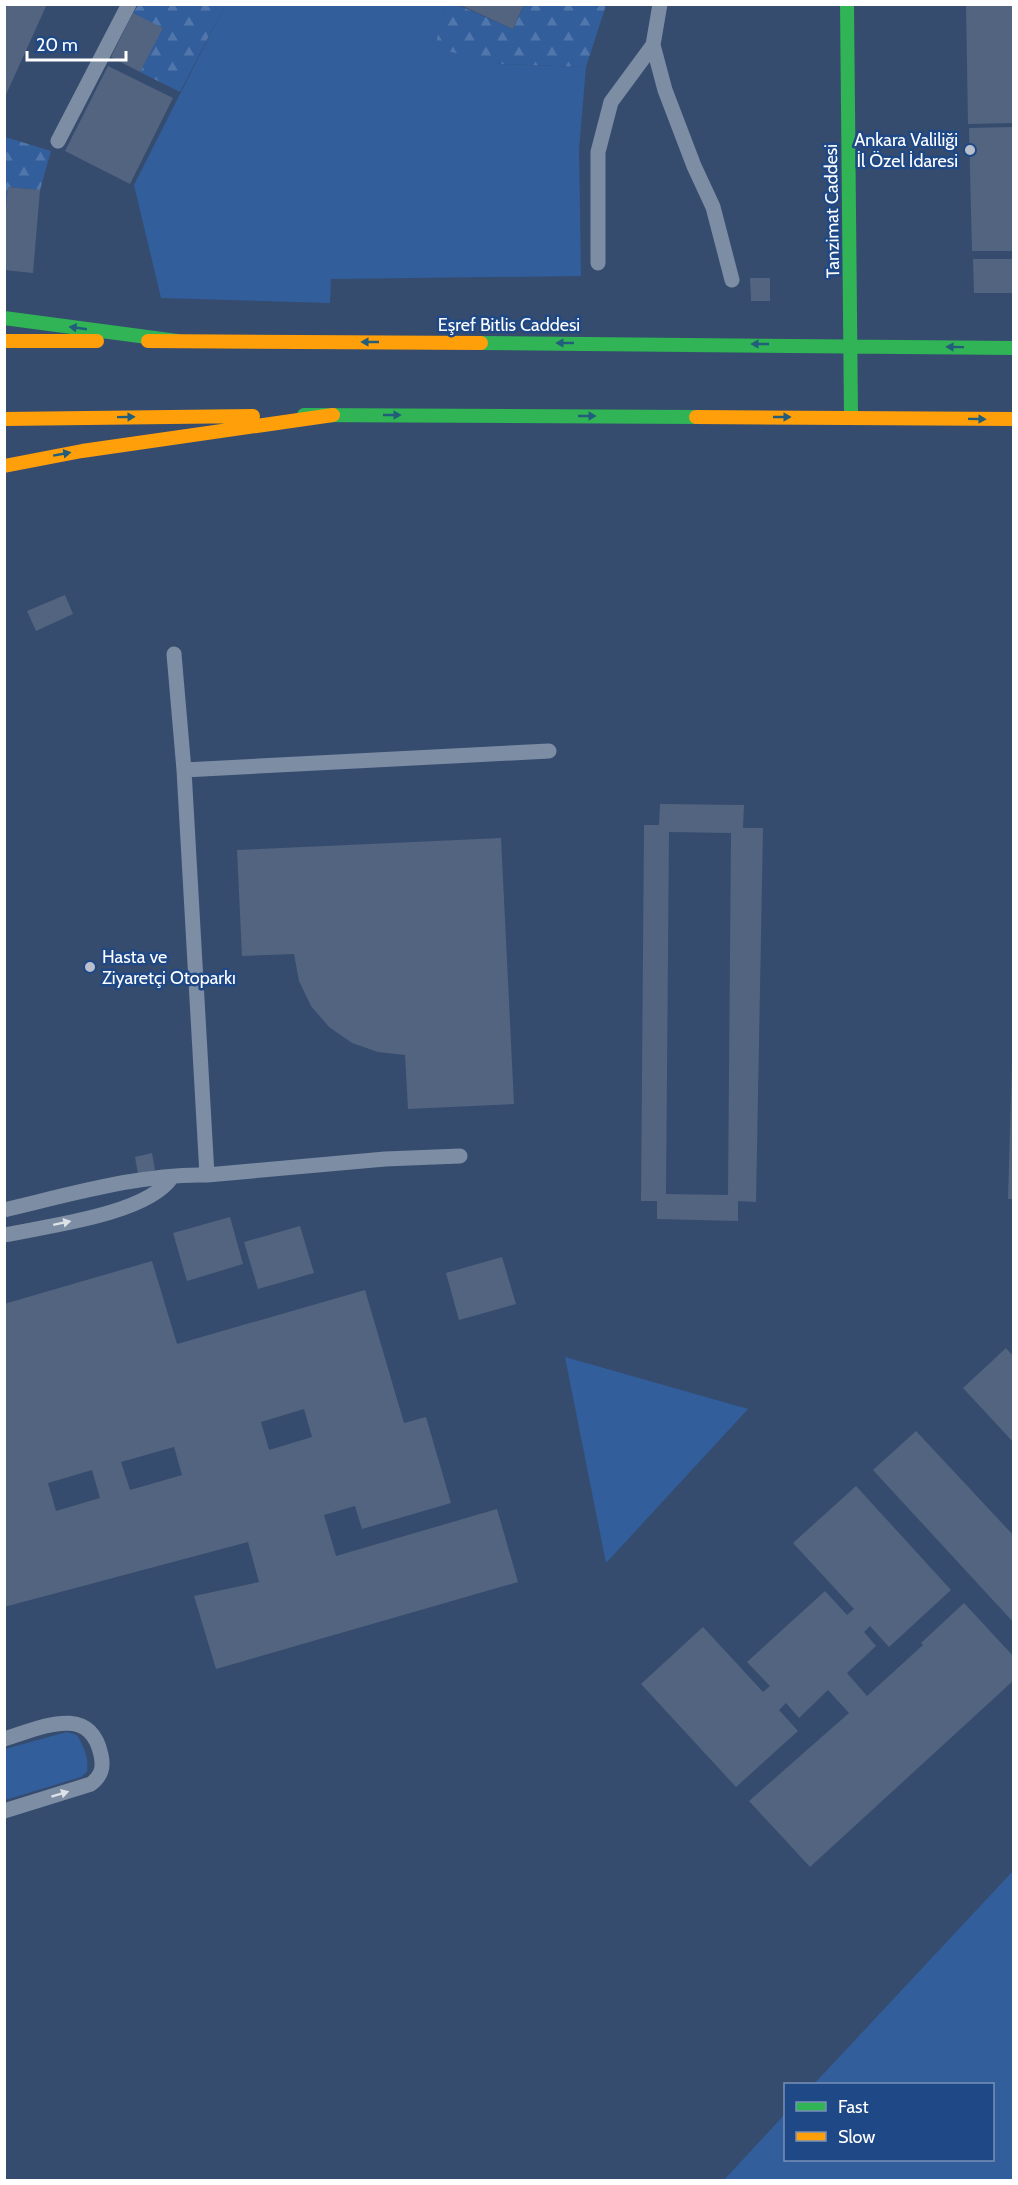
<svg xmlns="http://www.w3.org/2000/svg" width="1018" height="2185" viewBox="0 0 1018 2185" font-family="Cabin,sans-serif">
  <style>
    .grass { fill: #325e9c }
    .forest { fill: url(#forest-firs) }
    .building { fill: #52647f; fill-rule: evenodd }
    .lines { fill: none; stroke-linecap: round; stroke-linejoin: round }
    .lane { stroke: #7c8da4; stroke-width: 15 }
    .fast { stroke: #30b455; stroke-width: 14 }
    .slow { stroke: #ff9f0a; stroke-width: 14 }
    .oneway { fill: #225e7c }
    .oneway2 { fill: #dee2e8 }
    .poi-dot { fill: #b9c0cc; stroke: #1e4886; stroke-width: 2 }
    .labels { text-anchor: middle; stroke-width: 5; stroke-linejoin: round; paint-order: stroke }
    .poi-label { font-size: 18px; fill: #fff; stroke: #1e4886; text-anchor: end }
    .street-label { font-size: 18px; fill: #fff; stroke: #1e4886 }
  </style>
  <defs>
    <pattern id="forest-firs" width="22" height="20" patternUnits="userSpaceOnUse" patternTransform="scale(1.5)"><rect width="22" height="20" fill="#325e9c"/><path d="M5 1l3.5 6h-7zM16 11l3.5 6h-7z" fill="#5176ab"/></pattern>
  </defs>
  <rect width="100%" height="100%" fill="#364c6e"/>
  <path class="grass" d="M225,5H445L436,47L501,64L586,67L579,149L581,276L331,279L330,303L161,298L134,185Z
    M565,1357L748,1409L606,1563Z
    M67,1732L77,1735C84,1747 89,1758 87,1772L81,1777L5,1800V1749Z
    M1013,1871V2180H724L785,2114L786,2160H992V2084H814Z"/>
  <path class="forest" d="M138,5H225L180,92L140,72L162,29L133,13Z
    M445,5H458L513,29L524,5H606L586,67L501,64L435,48Z
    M5,137L51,151L40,190L8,187L5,224Z"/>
  <path class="building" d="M4,4H47L4,99Z
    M458,4H524L513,29Z
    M966,4H1014V123L968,124Z
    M133,13L163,28L140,72L111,57Z
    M108,66L173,98L130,184L65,151Z
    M1014,127V251H972L969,128Z
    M8,187L40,190L33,273L4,270V224Z
    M973,259H1014V293H974Z
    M750,278H770V301H751Z
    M65,595L73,614L36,631L27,611Z
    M660,804L744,805L743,828H763L756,1202L738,1201V1221L657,1219V1201H641L644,825H659ZM669,832L731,833L728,1195L666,1194Z
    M501,838L514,1104L408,1109L405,1055L378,1052L352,1043L329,1027L311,1006L299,981L294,954L242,956L237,850Z
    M1012,1061H1014V1199H1008Z
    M152,1153L155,1170L138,1174L135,1157Z
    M230,1217L243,1264L187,1281L173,1233Z
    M300,1226L314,1273L258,1289L244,1242Z
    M502,1257L516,1304L459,1320L446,1273Z
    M152,1261L177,1344L365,1290L404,1423L426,1417L451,1503L362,1529L355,1506L324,1515L336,1556L497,1509L518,1582L216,1669L194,1596L259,1582L248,1542L4,1607V1304ZM304,1409L312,1437L269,1450L261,1422ZM174,1447L182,1475L130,1490L121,1462ZM92,1470L100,1498L56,1511L48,1483Z
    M1006,1348L1014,1357V1443L963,1388Z
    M916,1431L1014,1536V1623L873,1470Z
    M856,1486L951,1590L889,1647L870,1626L864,1632L876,1646L847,1673L867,1696L923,1645L921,1643L964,1603L1014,1657V1680L810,1867L749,1801L849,1713L828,1690L799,1718L786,1703L779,1710L798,1731L736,1787L641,1684L703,1627L763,1692L770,1686L747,1662L825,1591L847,1615L854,1609L793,1543Z"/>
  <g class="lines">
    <path class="lane" d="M660,4L653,45L665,90L694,166L713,207L732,280
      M58,141L129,4
      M598,263V152L611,102L653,45
      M174,654L184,770L207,1175
      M184,770L549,751
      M4,1210C68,1195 143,1173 207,1175L385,1159L460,1156
      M4,1235C48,1226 148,1214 172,1177
      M4,1739C39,1729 90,1702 101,1755C104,1768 101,1776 91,1784L4,1811"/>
    <path class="fast" d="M847,4L851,417
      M4,318L177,341
      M481,343L1014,348
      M304,415L696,417"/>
    <path class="slow" d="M4,341H97
      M148,341L481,343
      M696,417L1014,419
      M4,419L253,416
      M4,466L82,451L333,415"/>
  </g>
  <defs><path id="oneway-solid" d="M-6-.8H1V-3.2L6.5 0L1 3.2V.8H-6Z" transform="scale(1.5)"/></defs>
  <g class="oneway">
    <use href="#oneway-solid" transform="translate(78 328) rotate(-172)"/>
    <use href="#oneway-solid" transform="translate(370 342) rotate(-180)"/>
    <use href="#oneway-solid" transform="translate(565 343) rotate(-180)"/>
    <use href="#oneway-solid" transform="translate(760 344) rotate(-180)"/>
    <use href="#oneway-solid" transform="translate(955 347) rotate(-179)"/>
    <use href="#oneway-solid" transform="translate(392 415)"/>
    <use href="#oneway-solid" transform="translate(587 416)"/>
    <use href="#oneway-solid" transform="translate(126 417) rotate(-1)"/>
    <use href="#oneway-solid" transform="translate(782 417)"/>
    <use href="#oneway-solid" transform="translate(977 419) rotate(1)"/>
    <use href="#oneway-solid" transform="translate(62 454) rotate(-10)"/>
  </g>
  <g class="oneway2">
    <use href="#oneway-solid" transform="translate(62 1223) rotate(-12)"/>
    <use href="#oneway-solid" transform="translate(60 1794) rotate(-17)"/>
  </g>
  <g class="poi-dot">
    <circle cx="970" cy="150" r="6"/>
    <circle cx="90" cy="967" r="6"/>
  </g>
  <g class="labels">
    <g class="poi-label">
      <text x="958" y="146">Ankara Valiliği<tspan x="958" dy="21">İl Özel İdaresi</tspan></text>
      <text x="102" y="963" text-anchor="start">Hasta ve<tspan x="102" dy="21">Ziyaretçi Otoparkı</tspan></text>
    </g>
    <g class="street-label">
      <text transform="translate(832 211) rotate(-91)" y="6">Tanzimat Caddesi</text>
      <text x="509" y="331">Eşref Bitlis Caddesi</text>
    </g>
  </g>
  <rect width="1018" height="2185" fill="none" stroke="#ffffff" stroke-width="12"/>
  <rect x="784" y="2083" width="210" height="78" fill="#1e4886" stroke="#7891b6" stroke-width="1.5"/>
  <rect x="796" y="2102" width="30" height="9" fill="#30b455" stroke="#7891b6" stroke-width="1.5"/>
  <text x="838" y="2113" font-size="18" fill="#ffffff">Fast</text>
  <rect x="796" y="2132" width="30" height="9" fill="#ff9f0a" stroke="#7891b6" stroke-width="1.5"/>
  <text x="838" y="2143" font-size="18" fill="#ffffff">Slow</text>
  <path d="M27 51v9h99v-9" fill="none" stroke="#ffffff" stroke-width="3"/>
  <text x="36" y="51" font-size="18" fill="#ffffff" stroke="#1e4886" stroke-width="4.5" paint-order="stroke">20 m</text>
</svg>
